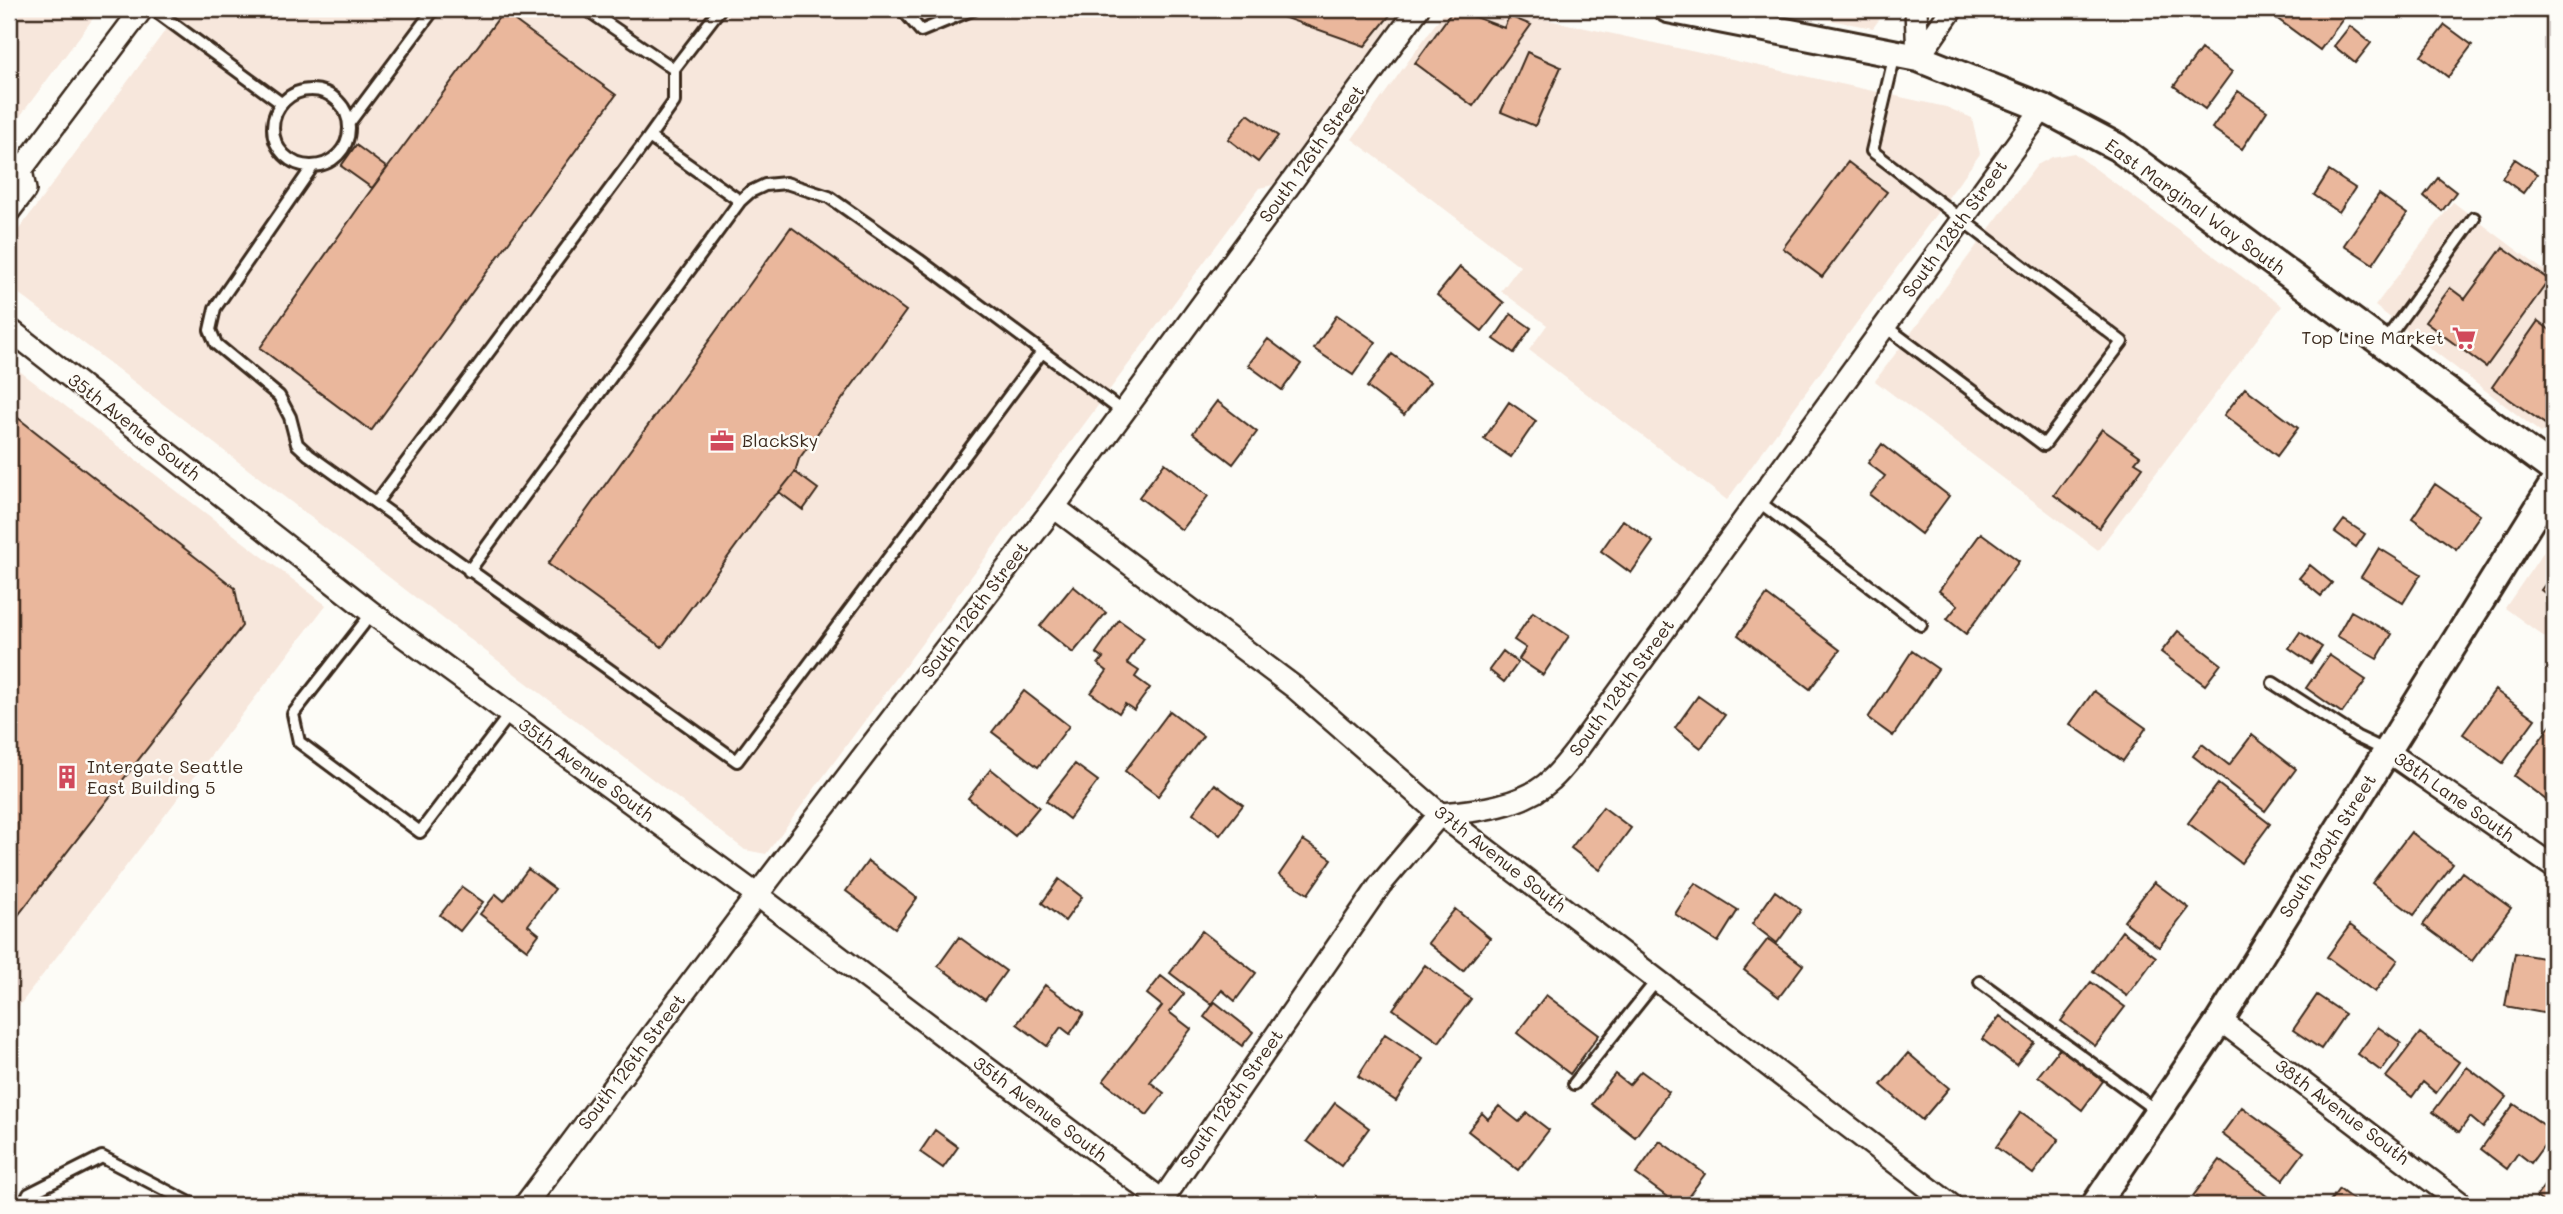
<svg xmlns="http://www.w3.org/2000/svg" width="2563" height="1214" viewBox="0 0 2563 1214" font-family="Mali,sans-serif">
  <style>
    .built { fill: #f7e7dc }
    .building { fill: #eab79c; stroke: #3b2a1e; stroke-width: 2 }
    .lines { fill: none; stroke-linecap: round; stroke-linejoin: round }
    .service-casing { stroke: #3b2a1e; stroke-width: 16 }
    .minor-casing { stroke: #3b2a1e; stroke-width: 26 }
    .tertiary-casing { stroke: #3b2a1e; stroke-width: 32 }
    .service { stroke: #fdfcf7; stroke-width: 10 }
    .minor { stroke: #fdfcf7; stroke-width: 21 }
    .tertiary { stroke: #fdfcf7; stroke-width: 26 }
    .labels { text-anchor: middle; stroke-width: 5; stroke-linejoin: round; paint-order: stroke }
    .street-label { font-size: 18px; fill: #3b2a1e; stroke: #fdfcf7 }
    .poi-label { font-size: 18px; fill: #3b2a1e; stroke: #fdfcf7; text-anchor: start }
  </style>
  <rect width="100%" height="100%" fill="#fdfcf7"/>
  <filter id="ink" filterUnits="userSpaceOnUse"><feTurbulence type="fractalNoise" baseFrequency=".0143" numOctaves="2"/><feDisplacementMap in="SourceGraphic" scale="14" xChannelSelector="R" yChannelSelector="G"/><feConvolveMatrix kernelMatrix="1 2 1 2 8 2 1 2 1" color-interpolation-filters="sRGB"/></filter>
  <g filter="url(#ink)">
    <path class="built" d="M9,9H100L9,131Z
      M181,9H1402L1273,185L1259,188L766,854L745,850L9,286V243Z
      M1446,9H1499L1946,107L1972,118L1980,154L1727,500L1529,350L1547,325L1501,291L1520,266L1352,139Z
      M1770,9H1887L1873,28Z
      M2074,153L2282,306L2098,550L1875,381L2037,165L2052,157Z
      M2453,202L2554,278V425L2541,433L2375,306Z
      M9,363L326,605L9,1019Z
      M2554,542V644L2505,608L2542,554Z"/>
    <path class="building" d="M1260,9H1395L1365,46Z
      M1454,9L1504,28L1509,16L1531,25L1473,106L1415,63Z
      M2270,9H2335L2345,16L2320,50L2268,12Z
      M503,12L616,95L371,431L260,348L366,197Z
      M2445,25L2472,45L2448,77L2421,56Z
      M2350,26L2371,43L2355,63L2334,46Z
      M2201,49L2232,72L2205,109L2174,86Z
      M1527,52L1561,67L1535,126L1501,112Z
      M2238,91L2267,111L2242,149L2212,128Z
      M1248,114L1278,136L1258,162L1228,139Z
      M356,145L387,168L372,188L341,166Z
      M2515,159L2537,174L2523,193L2502,178Z
      M1848,162L1887,192L1822,277L1783,248Z
      M2329,171L2355,188L2339,212L2314,195Z
      M2438,178L2456,192L2442,211L2424,196Z
      M2379,194L2407,214L2373,264L2344,245Z
      M791,227L906,311L799,459L795,472L779,492L769,501L662,647L548,564Z
      M2503,247L2549,280L2486,367L2425,322L2450,288L2465,299Z
      M1460,267L1504,303L1482,331L1437,295Z
      M1511,314L1531,328L1514,353L1494,339Z
      M1337,315L1376,342L1353,375L1314,349Z
      M2538,321L2554,333V411L2545,424L2492,387Z
      M1268,339L1301,364L1282,390L1248,365Z
      M1392,354L1430,382L1404,415L1367,387Z
      M2245,388L2298,428L2277,456L2224,415Z
      M1217,401L1257,432L1233,464L1193,433Z
      M1509,402L1536,421L1511,457L1484,439Z
      M9,411L235,588L242,626L9,927Z
      M2102,429L2140,456L2135,462L2143,467L2099,528L2054,495Z
      M1882,444L1949,496L1921,534L1870,495L1885,476L1868,463Z
      M1165,463L1208,496L1182,530L1139,497Z
      M795,472L818,489L803,510L779,492Z
      M2435,484L2480,515L2456,549L2412,518Z
      M1623,520L1653,542L1631,573L1601,551Z
      M2344,520L2365,534L2356,547L2335,532Z
      M1981,533L2019,561L1966,634L1947,619L1958,605L1939,591Z
      M2379,548L2421,574L2403,603L2361,577Z
      M2310,565L2332,583L2321,596L2299,578Z
      M2554,572V600L2541,590Z
      M1073,586L1106,613L1073,653L1040,626Z
      M1767,595L1840,650L1810,689L1738,635Z
      M2351,611L2392,634L2377,659L2337,636Z
      M1533,612L1569,636L1543,675L1519,659L1526,648L1514,640Z
      M1119,620L1144,638L1127,663L1139,671L1135,677L1150,688L1134,710L1125,704L1119,713L1091,693L1107,671L1098,664L1103,658L1096,653Z
      M2178,631L2221,664L2205,685L2161,652Z
      M2300,632L2322,647L2311,663L2289,648Z
      M1503,651L1518,663L1504,682L1489,670Z
      M1912,651L1938,669L1893,736L1868,718Z
      M2329,655L2366,680L2342,713L2306,688Z
      M2495,690L2535,719L2503,763L2463,734Z
      M1024,691L1069,726L1038,767L992,732Z
      M2094,691L2146,728L2123,761L2070,724Z
      M1698,696L1725,715L1701,748L1675,728Z
      M1170,711L1203,736L1158,796L1125,771Z
      M2552,723L2554,724V806L2514,776Z
      M2252,735L2296,769L2265,811L2193,756L2202,744L2229,765Z
      M1075,764L1098,781L1069,819L1046,801Z
      M991,769L1039,807L1015,836L968,798Z
      M1215,784L1243,805L1220,835L1193,813Z
      M2218,784L2270,824L2241,863L2188,823Z
      M1603,807L1631,828L1600,870L1571,848Z
      M2411,832L2453,864L2414,915L2372,883Z
      M1303,840L1332,859L1308,894L1279,875Z
      M868,861L917,898L895,928L846,891Z
      M528,869L555,889L528,925L539,934L527,950L480,914L496,894L504,901Z
      M2462,872L2511,908L2472,961L2423,925Z
      M1059,879L1082,897L1065,921L1042,903Z
      M2154,882L2189,908L2159,947L2124,921Z
      M1695,883L1738,910L1718,942L1675,914Z
      M462,887L483,902L460,931L440,915Z
      M1775,891L1801,910L1777,943L1752,924Z
      M1455,909L1490,938L1463,971L1428,943Z
      M2350,925L2398,960L2375,992L2327,957Z
      M1202,931L1256,973L1235,1001L1222,990L1211,1004L1170,973Z
      M2122,931L2156,957L2127,996L2093,971Z
      M959,937L1006,971L985,1000L938,966Z
      M1768,939L1803,965L1779,997L1744,970Z
      M2515,953L2554,960V1015L2505,1006Z
      M1425,965L1471,999L1439,1042L1393,1009Z
      M1161,976L1184,994L1169,1012L1191,1029L1150,1082L1164,1093L1147,1115L1103,1081L1162,1006L1147,994Z
      M2091,982L2125,1007L2095,1046L2061,1021Z
      M1045,985L1084,1013L1070,1034L1061,1027L1047,1046L1017,1024Z
      M1546,995L1599,1035L1570,1074L1517,1033Z
      M2317,995L2345,1014L2321,1049L2293,1030Z
      M1215,1002L1253,1032L1242,1046L1204,1017Z
      M2000,1016L2034,1042L2016,1065L1982,1039Z
      M2378,1027L2401,1043L2381,1071L2358,1054Z
      M2420,1033L2459,1062L2436,1093L2423,1082L2412,1097L2386,1077Z
      M1385,1034L1423,1059L1396,1101L1358,1076Z
      M2060,1048L2103,1081L2082,1110L2038,1076Z
      M1908,1053L1949,1088L1922,1120L1881,1085Z
      M2467,1067L2506,1097L2483,1128L2470,1117L2459,1132L2433,1112Z
      M1641,1071L1669,1092L1635,1137L1592,1104L1615,1074L1629,1085Z
      M1335,1103L1369,1128L1341,1166L1307,1141Z
      M2514,1104L2554,1132L2531,1163L2518,1153L2507,1169L2481,1149Z
      M1499,1106L1519,1122L1527,1113L1549,1130L1518,1170L1468,1131L1482,1113L1488,1119Z
      M2242,1107L2304,1152L2283,1180L2222,1134Z
      M2021,1112L2059,1139L2033,1174L1996,1147Z
      M935,1130L958,1147L943,1168L920,1152Z
      M1660,1141L1705,1174L1682,1205H1678L1636,1174Z
      M2220,1160L2273,1201L2270,1205H2205L2193,1196Z
      M2554,1172V1205H2547L2536,1197Z
      M2339,1189L2360,1205H2327Z"/>
    <g class="lines">
      <g class="service-casing">
        <path id="service" d="M153,9L281,103
          M586,9L674,69L720,9
          M902,9L921,31L974,9
          M674,69V102L649,137L740,201L750,192L765,185L786,183L829,197L919,260L1123,412
          M273 128a38 38 0 1 1 76 0a38 38 0 1 1-76 0Z
          M349,123L434,9
          M313,166L215,308L210,330L216,344L279,396L290,417L297,444L309,455L737,761L1042,352
          M1885,326L2044,445L2122,342L1872,151L1895,54
          M2383,344L2474,218
          M1758,501L1921,625
          M376,503L649,137
          M469,571L740,201
          M372,613L293,714L299,742L420,832L509,715
          M2273,683L2357,737L2387,751
          M1980,982L2158,1112
          M1574,1084L1657,980
          M23,1205L29,1194L102,1157L194,1205"/>
      </g>
      <g class="minor-casing">
        <path id="minor" d="M1916,9L1918,58
          M1918,58L1952,9
          M9,171L21,170L142,9
          M9,211L25,190L21,170
          M9,329L372,613L757,895L1168,1205
          M1054,507L1294,687L1440,814L1951,1205
          M2387,751L2554,867
          M2220,1020L2463,1205
          M525,1205L757,895L1054,507L1418,9
          M1159,1205L1380,885L1440,814C1476,811 1524,806 1551,780C1561,771 1569,760 1577,750L2043,108"/>
      </g>
      <g class="tertiary-casing">
        <path id="tertiary" d="M1668,9L1918,58L2043,108L2117,147L2554,470
          M2095,1205L2220,1020L2554,483"/>
      </g>
      <use href="#service" class="service"/>
      <use href="#minor" class="minor"/>
      <use href="#tertiary" class="tertiary"/>
    </g>
  </g>
  <defs>
    <g id="supermarket-bare" transform="scale(1.89)"><path d="M-6-5.5h2.5l.6 2H6L4.5 2H-2.5L-4.4-4H-6ZM-1.5 3.2a1.3 1.3 0 1 0 .1 0ZM3 3.2a1.3 1.3 0 1 0 .1 0Z" fill="#d1495b" stroke="#fdfcf7" stroke-width="2.5" paint-order="stroke"/></g>
    <g id="office-bare" transform="scale(1.89)"><path d="M-6-3h4V-5.5h4V-3h4V5H-6ZM-1-4.5V-3h2v-1.5ZM-6 0V1H6V0Z" fill="#d1495b" stroke="#fdfcf7" stroke-width="2.5" paint-order="stroke"/></g>
    <g id="building-bare" transform="scale(1.89)"><path d="M-4-6H4V6H1V3H-1V6H-4ZM-2.5-4.3h1.7v1.8h-1.7ZM.8-4.3h1.7v1.8H.8ZM-2.5-1h1.7V.8h-1.7ZM.8-1h1.7V.8H.8Z" fill="#d1495b" stroke="#fdfcf7" stroke-width="2.5" paint-order="stroke"/></g>
  </defs>
  <g fill-rule="evenodd">
    <use href="#supermarket-bare" x="2464" y="338"/>
    <use href="#office-bare" x="722" y="441"/>
    <use href="#building-bare" x="67" y="777"/>
  </g>
  <g class="labels">
    <g class="street-label">
      <text transform="translate(1312 154) rotate(-54)" y="6">South 126th Street</text>
      <text transform="translate(2195 207) rotate(36)" y="6">East Marginal Way South</text>
      <text transform="translate(1955 229) rotate(-54)" y="6">South 128th Street</text>
      <text transform="translate(134 427) rotate(38)" y="6">35th Avenue South</text>
      <text transform="translate(975 610) rotate(-53)" y="6">South 126th Street</text>
      <text transform="translate(1622 688) rotate(-54)" y="6">South 128th Street</text>
      <text transform="translate(586 770) rotate(36)" y="6">35th Avenue South</text>
      <text transform="translate(2454 797) rotate(35)" y="6">38th Lane South</text>
      <text transform="translate(2328 846) rotate(-58)" y="6">South 130th Street</text>
      <text transform="translate(1500 859) rotate(38)" y="6">37th Avenue South</text>
      <text transform="translate(632 1062) rotate(-53)" y="6">South 126th Street</text>
      <text transform="translate(1232 1099) rotate(-55)" y="6">South 128th Street</text>
      <text transform="translate(1040 1109) rotate(37)" y="6">35th Avenue South</text>
      <text transform="translate(2342 1112) rotate(37)" y="6">38th Avenue South</text>
    </g>
    <g class="poi-label">
      <text x="2444" y="344" text-anchor="end">Top Line Market</text>
      <text x="742" y="447">BlackSky</text>
      <text x="87" y="773">Intergate Seattle<tspan x="87" dy="21">East Building 5</tspan></text>
    </g>
  </g>
  <rect width="2563" height="1214" fill="none" stroke="#fdfcf7" stroke-width="35"/>
  <rect x="18" y="18" width="2528" height="1179" fill="none" stroke="#3b2a1e" stroke-width="2.5" filter="url(#ink)"/>
</svg>
